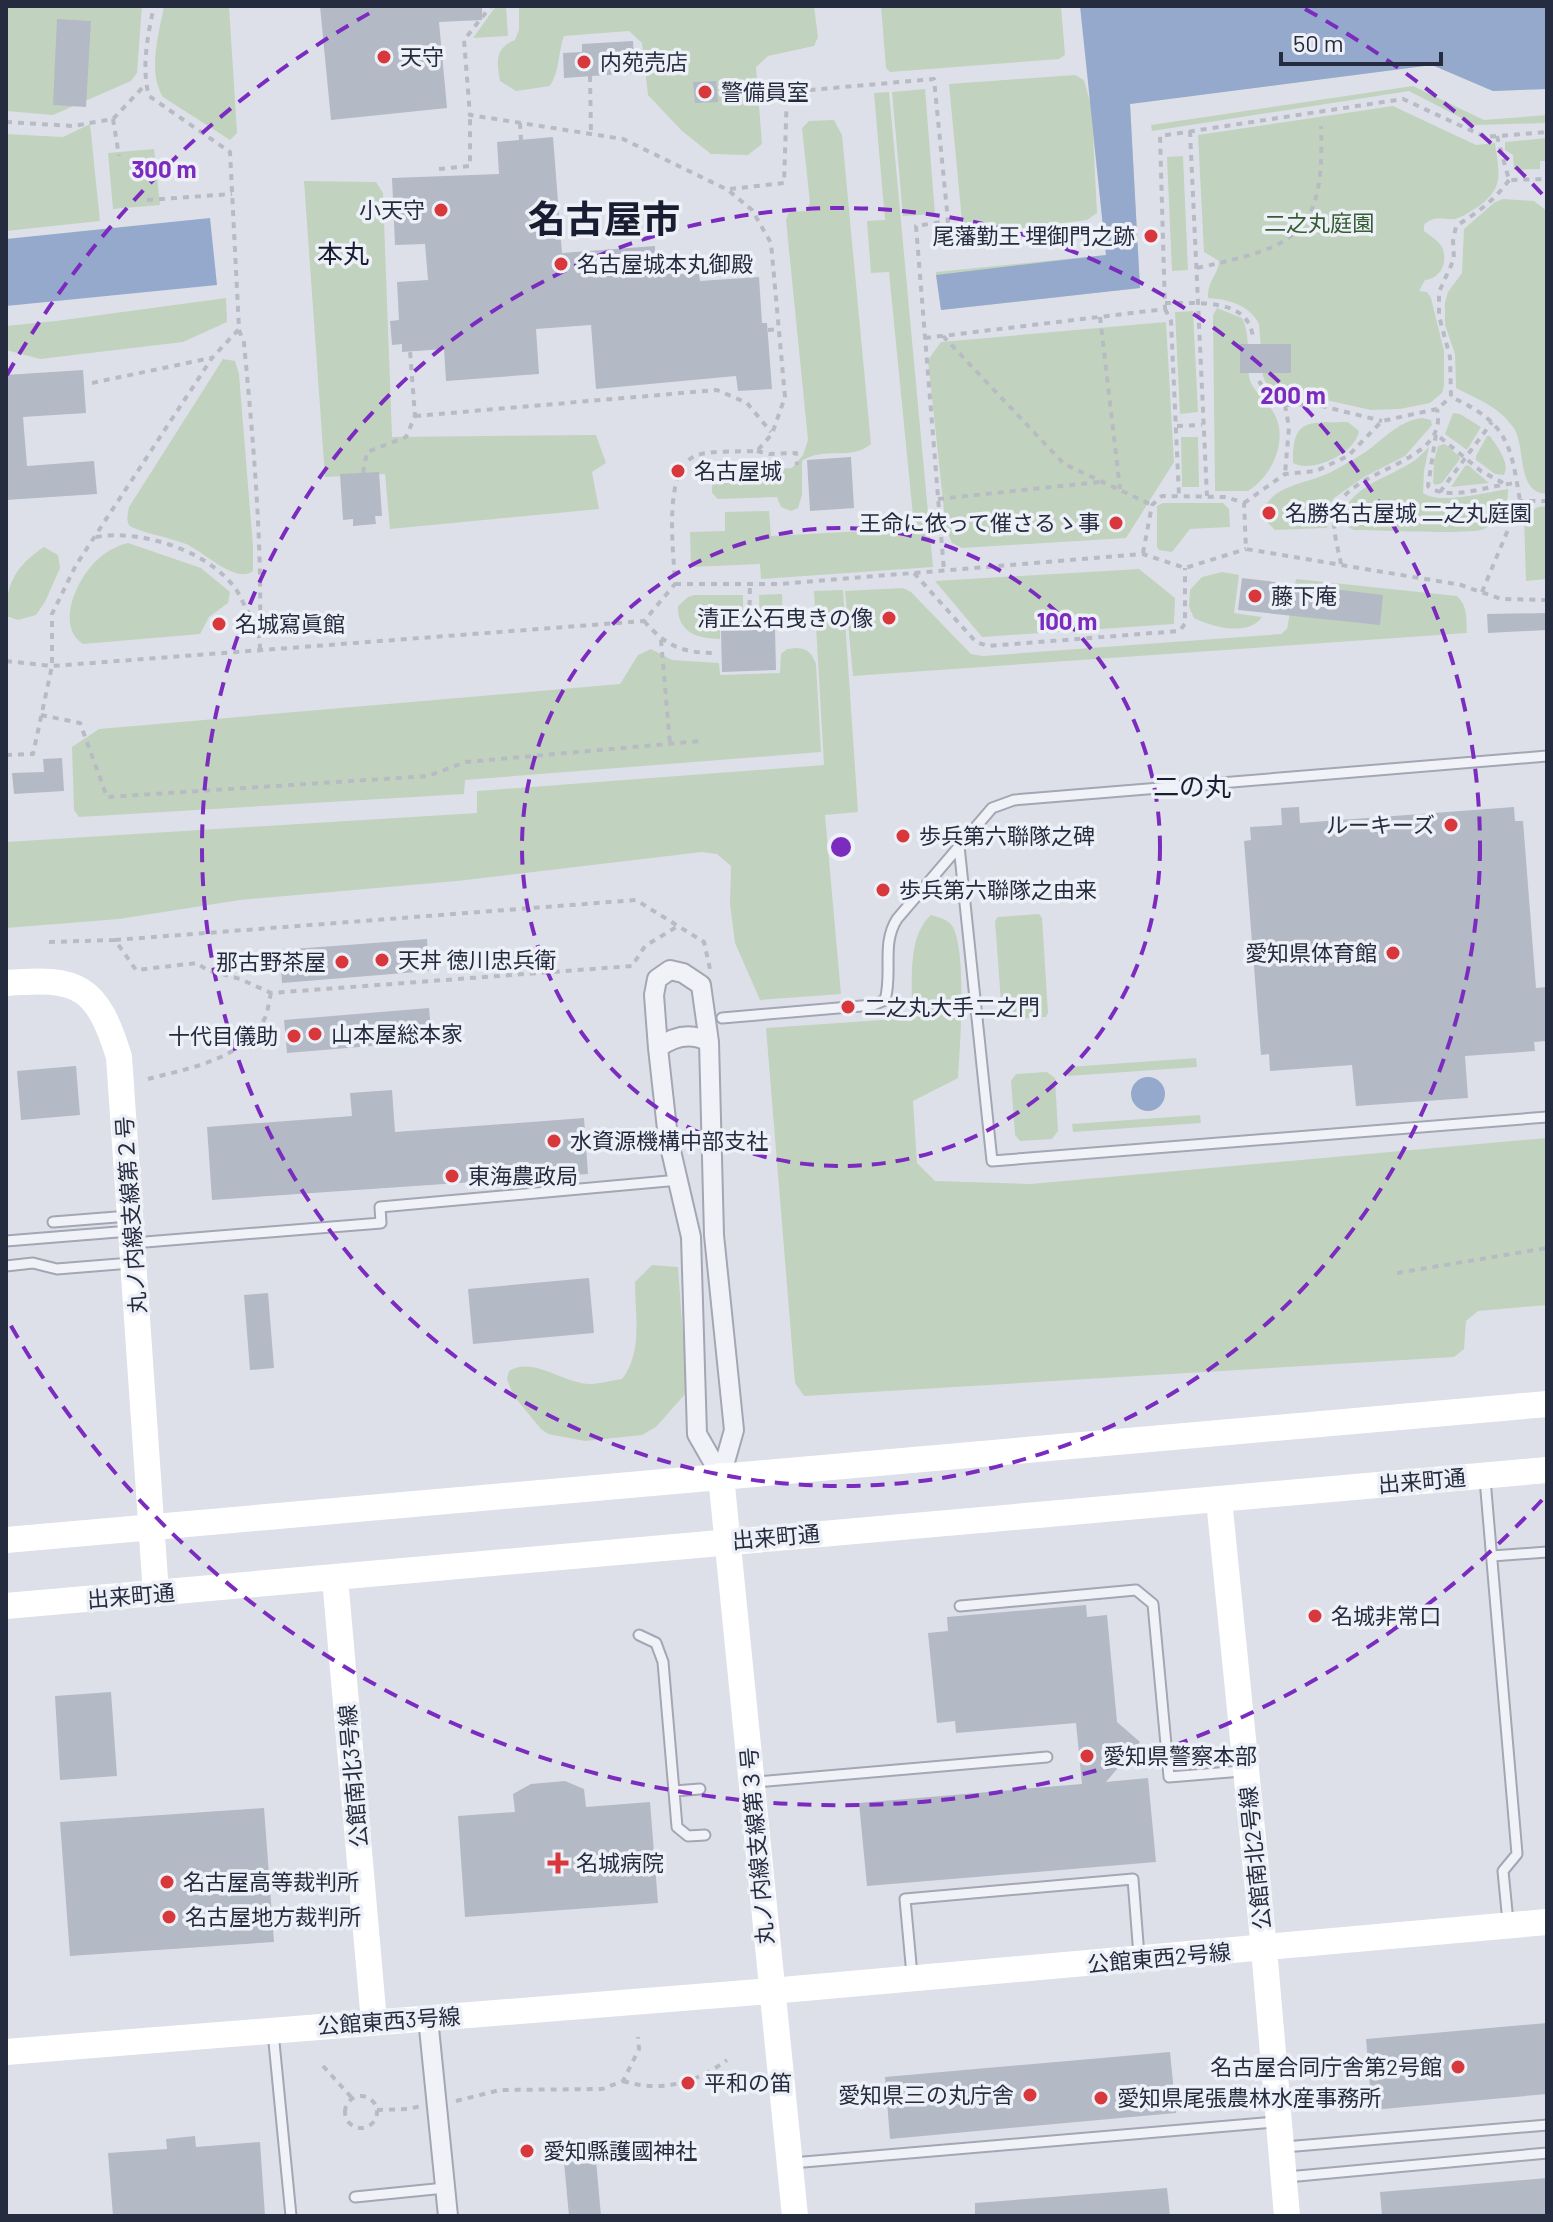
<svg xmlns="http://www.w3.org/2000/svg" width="1553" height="2222" viewBox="0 0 1553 2222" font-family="Barlow,'Noto Sans JP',sans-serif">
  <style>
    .green { fill: #c1d3be }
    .water { fill: #95a9cc }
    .building { fill: #b4b9c6 }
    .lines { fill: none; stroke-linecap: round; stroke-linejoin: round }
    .lane-casing { stroke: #a3a6b3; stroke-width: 13 }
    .street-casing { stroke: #a3a6b3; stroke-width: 22 }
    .path { stroke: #b8bbc4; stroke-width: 4; stroke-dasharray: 6 6; stroke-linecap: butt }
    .lane { stroke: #f1f2f7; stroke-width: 9 }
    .street { stroke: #f1f2f7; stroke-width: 18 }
    .secondary { stroke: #fff; stroke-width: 26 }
    .ring { fill: none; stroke: #7b2cbf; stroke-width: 4; stroke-dasharray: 14 10 }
    .poi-dot { fill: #d8383b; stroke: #edf0f6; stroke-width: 3 }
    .labels { text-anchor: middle; stroke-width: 7; stroke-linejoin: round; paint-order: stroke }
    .poi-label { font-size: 22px; fill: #262c40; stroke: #edf0f6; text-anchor: start }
    .park-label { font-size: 22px; fill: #345d32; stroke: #edf0f6 }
    .street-label { font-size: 22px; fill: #262c40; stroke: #edf0f6 }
    .quarter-label { font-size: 26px; fill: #181d31; stroke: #edf0f6 }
    .town-label { font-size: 38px; font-weight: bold; fill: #181d31; stroke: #edf0f6 }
    .centre { fill: #7b2cbf; stroke: #edf0f6; stroke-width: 4 }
    .ring-label { font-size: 24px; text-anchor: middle; font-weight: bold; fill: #7b2cbf; stroke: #edf0f6; stroke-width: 7; stroke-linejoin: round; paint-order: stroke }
  </style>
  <rect width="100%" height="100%" fill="#dee0e9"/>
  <path class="green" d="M6,6H142L137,73L131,81L53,115L6,111Z
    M164,6H229L237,133L230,140L163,97C147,71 159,34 164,6Z
    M496,6H506L508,36L473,38Z
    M519,6H814L818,37L814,46L768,56L756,67L762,144L748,155L711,154L682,131L648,95L642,43L629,31L564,36C558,53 560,70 550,86L516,91L500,81C497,62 494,48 515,40L519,30Z
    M881,6H1061L1065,55L1059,59L890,72L886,68Z
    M1437,39L1547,89L1493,91L1432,65L1130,104L1140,288L941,310L936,272L1106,255L1093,135L1097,213L1087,220L969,235L963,232L949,84L1075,75L1084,80L1090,102Z
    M1413,86L1484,120L1547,115V123L1475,125L1409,91L1152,131L1151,125Z
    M925,89L935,214L903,216L892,92Z
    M889,92L933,567L761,579L760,564L691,567L690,532L725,531V512L769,511L771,536L883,530L882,518L913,516L889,272L871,273L867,221L885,220L874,93Z
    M1393,106L1476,145L1495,143C1499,173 1505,187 1478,207C1471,211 1463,217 1455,219C1442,220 1434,215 1424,225V231C1429,235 1436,239 1440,244C1450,258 1442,279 1425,280L1419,291L1427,292L1431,298L1444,351V386L1442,393L1430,403L1400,409L1371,410L1272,388L1266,383L1263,376L1259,324C1250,305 1227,299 1208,298C1208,278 1218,276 1219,261L1204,252L1198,135Z
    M834,120L842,135L871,444C852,461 823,446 802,461V495L798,508L791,511L781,507L777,497L718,499L712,493V478L724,473L792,468L803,455L808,440L786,220L789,212L806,211L810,203L802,128L809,121Z
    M90,124L100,221L6,231V134L63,137Z
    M1547,138V161H1540V169L1514,170L1513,155L1505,150V142Z
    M154,149L160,205L113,209L108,153Z
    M1183,156L1188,270L1172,271L1167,157Z
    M304,181L376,182L383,193L392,437L596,435L606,463L592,472L599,509L390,529L385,474L325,477Z
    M1503,199L1534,201L1547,211V494C1515,493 1527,446 1513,427C1498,406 1477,399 1456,388L1455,354L1445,325V303L1448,292L1462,273L1464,229L1495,202Z
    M226,298L227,322L183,342L40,359L6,350V326L56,321Z
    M1217,308L1242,318C1252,338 1245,359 1250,380C1253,391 1266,400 1272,410C1290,436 1274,475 1248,491H1215L1213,315Z
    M1193,311L1198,412L1180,414L1175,312Z
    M1166,322L1174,462L1126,538L962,548L952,543L946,529L928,360L941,342Z
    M223,359L235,361L239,374L253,547V571C236,584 205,553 188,545C177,539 133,531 129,525C126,520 128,513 129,507Z
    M1453,413L1460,414L1481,427L1467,450L1445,434Z
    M1422,418L1431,420L1432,425L1405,456L1364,477L1334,498L1329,505L1327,528L1275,530L1266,521L1265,506C1278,484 1310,483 1331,472C1342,466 1353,460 1364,453C1383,440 1398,421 1422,418Z
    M1348,422L1359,431C1356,453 1312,474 1293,463C1292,417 1309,423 1348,422Z
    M1487,436H1490C1498,448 1510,462 1504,475L1495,474L1476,460V456Z
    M1181,437H1198L1199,487H1182Z
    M1445,444L1459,456L1460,459L1442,483L1436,485L1433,483L1434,461L1438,446Z
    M1429,447L1424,471L1423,493C1439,505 1488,492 1508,489C1508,508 1502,520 1484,529C1472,535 1375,530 1354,530L1348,527L1343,514C1354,484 1391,477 1415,460C1420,457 1424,451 1429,447Z
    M1468,465L1489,483L1451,487L1465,466Z
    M1163,503H1223L1229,509L1230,527L1190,529L1172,552L1159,550L1157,547V506Z
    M1547,506V579L1526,581L1524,516L1538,507Z
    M128,543L201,568L230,592L228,603L209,617L200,634L83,644C55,626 77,579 96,561C105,552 116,546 128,543Z
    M44,547L58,555L60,568L45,602L36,615L18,620L6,616C6,582 17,565 44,547Z
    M1139,569L1175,598L1174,624L982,637L935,581Z
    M1222,572L1239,575L1234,613L1262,617C1248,637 1212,627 1194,618L1189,607L1190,590L1202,577Z
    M1296,579L1457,596C1468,606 1466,619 1467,633L853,676L845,591L903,588L911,592L971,654L983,656L1281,634L1287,629Z
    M843,590L858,812L825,815L841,994L760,1000L735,943L730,904L731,866L717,854L702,852L457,881L240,900L119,919L6,928V842L477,813V791L824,765L814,591Z
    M782,594L783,622L760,623L759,595Z
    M694,595H743V627L720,628V639C697,639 677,632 678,606L688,597Z
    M797,648C809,649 812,654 816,664L821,752L465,780L464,794L79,817L74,810L72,747L99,729L620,684L638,655L651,649L672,660L719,663L720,675L780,673L781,654L787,649Z
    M1039,914L1042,918L1048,1013L1046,1017L1005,1019L1002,1016L995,921L998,917Z
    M931,915C940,918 948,919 953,927C967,955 960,1046 958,1078L913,1101L917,1163L935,1181L1030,1184L1547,1138V1305L1478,1311L1466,1321L1464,1349L1454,1357L804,1396L795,1383L766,1028L911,1018C914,985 905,939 931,915Z
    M1196,1058L1197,1067L1068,1076V1067Z
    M1047,1072L1055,1078L1058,1131L1052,1139L1020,1141L1015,1135L1011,1081L1016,1074Z
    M1200,1115L1201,1123L1073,1132L1072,1124Z
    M652,1265L678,1267L687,1392L656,1427L642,1435L585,1441L548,1434L541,1429L513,1395L507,1379L509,1371C533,1356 564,1384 590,1384C600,1384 612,1380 622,1379C643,1352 635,1315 635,1282Z"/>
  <path class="water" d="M1080,6H1547V89L1493,91L1432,65L1130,104L1140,288L941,310L936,275L1106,255Z
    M210,218L217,285L6,306V239Z
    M1131 1094a17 17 0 1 1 34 0a17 17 0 1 1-34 0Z"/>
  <path class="building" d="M320,6H482V20L439,22L447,108L331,120Z
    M57,19L91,21L86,107L53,105Z
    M633,41L635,73L564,78L563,53L582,52V44Z
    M716,81L718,102L695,103L693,82Z
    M553,137L562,253L655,246V251H660L662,274H699L700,281L759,277L762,323H767L772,389L738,391L736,376L596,389L591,325L536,329L539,374L446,381L444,349L402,352V344L392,345L390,321L399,320L397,282L428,280L425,244L395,245L392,178L499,174L497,142Z
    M1240,344H1291V373H1240Z
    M83,370L86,413L23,417L27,466L94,461L97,494L6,500V375Z
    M851,457L854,508L810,511L807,460Z
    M379,472L382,516H375L376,524L353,526V519L343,520L340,474Z
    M1242,578L1383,595L1380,625L1238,610Z
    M1547,613V630L1488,633L1487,614Z
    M775,629L776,670L722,672L721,631Z
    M62,758L64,791L14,794L12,773L44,772L43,759Z
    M1299,807L1300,823L1514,807L1515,821H1523L1536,988L1547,987V1041L1534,1042L1535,1051L1465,1056L1468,1098L1356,1106L1352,1065L1270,1071L1269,1054L1261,1055L1244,841L1251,840L1250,827L1282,825L1281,808Z
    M427,939L429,971L282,983L280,950Z
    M429,1008L432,1041L287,1053L284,1020Z
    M76,1066L80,1115L21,1120L17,1071Z
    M392,1090L395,1132L584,1118L588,1174L212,1200L207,1127L352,1116L350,1093Z
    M589,1278L594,1333L473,1344L468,1289Z
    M268,1293L274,1368L250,1370L244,1295Z
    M1086,1605L1087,1617L1107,1615L1117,1722L1140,1742L1106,1782L1148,1778L1156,1862L867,1886L859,1803L1082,1784L1076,1723L956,1733L955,1721L937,1723L928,1633L948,1631L947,1617Z
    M111,1692L117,1776L60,1780L55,1696Z
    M565,1781L584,1789L586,1807L650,1802L658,1903L465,1917L458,1816L515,1812L513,1794L531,1784Z
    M264,1808L274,1942L70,1956L60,1822Z
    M1547,2023V2094L1372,2110L1366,2039Z
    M1170,2052L1176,2113L890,2139L885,2077Z
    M195,2136L196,2147L260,2142L265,2216H113L108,2153L167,2149L166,2139Z
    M596,2160L601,2216H569L564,2162Z
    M1547,2178V2216H1382L1380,2192Z
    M1167,2188L1170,2216H975V2203Z"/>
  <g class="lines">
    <g class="lane-casing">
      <path id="lane" d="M959,846L992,1161L1547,1117
        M722,1018L873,1005L885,1000C893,973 881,944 897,919L992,808L1014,800L1547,756
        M53,1222L129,1216
        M6,1241L130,1231
        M133,1243L381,1223L380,1207L679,1180
        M6,1266L33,1263L57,1269L131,1263
        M1485,1479L1517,1854L1503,1871L1508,1922
        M1492,1556L1547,1552
        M960,1606L1136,1590L1153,1604L1169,1777L1242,1771
        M639,1635L656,1643L663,1662L677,1827L688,1836L705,1835
        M756,1782L1047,1757
        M674,1791L700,1789
        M912,1975L905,1899L1133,1879L1139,1956
        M273,2032L291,2216
        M1284,2147L1547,2125
        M792,2163L1275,2122
        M1287,2177L1547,2153
        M355,2197L445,2188"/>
    </g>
    <g class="street-casing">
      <path id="street" d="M670,970L683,973L701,985L709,1042L714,1235L734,1430L721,1476L697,1434L691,1237L668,1138L658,1048L654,995L657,979Z
        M658,1048C674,1036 691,1032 709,1042
        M428,2018L448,2216"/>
    </g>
    <path class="path" d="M590,76L591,134
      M113,119L119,156
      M6,122L73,126L113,119L146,84
      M520,123L521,140
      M1190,131L1207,496
      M1497,136L1509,180L1547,179
      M439,169L470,166V115
      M1509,180C1495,200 1477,213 1456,226L1453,241L1454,259L1439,292V316L1450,357L1451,397C1507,422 1511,444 1520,501
      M730,189L784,183L787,92L934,79L948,221L916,226L944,571
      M147,200L232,194
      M1197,268C1296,246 1325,237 1321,126
      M1165,303C1196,304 1251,296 1253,340
      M1165,309L1171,321L1179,496
      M1100,317L1120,489
      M239,330L244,343C253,440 262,536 260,634
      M768,330L779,329
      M943,336L1064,464L1152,505
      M925,338L1165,309L1160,136L1403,99L1485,137L1547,132
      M1259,381L1265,391L1285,405L1289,427L1285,474
      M92,383L211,358
      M1285,405L1314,404L1382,421
      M415,416L717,390L747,403L771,432
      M1177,426L1202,425
      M757,451L769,454L796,453L797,465
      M363,473L367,452L406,437L415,416L410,351
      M1503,483L1481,471L1436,434L1428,486C1449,503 1492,484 1517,483
      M1440,492L1492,422
      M938,499L1100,482
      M1244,503L1285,474L1316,471L1348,456L1382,421L1437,409L1451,397
      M96,537C140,529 207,550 235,588C240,595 243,603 247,610C255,624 260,633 260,650
      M1143,553L1152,505L1162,496L1226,497L1244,503L1246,549L1461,585L1501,599L1547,600
      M1341,564C1338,548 1332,530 1335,514C1343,467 1450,467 1437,409
      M914,573L976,642L988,646L1179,631L1185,624V568
      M675,584H780L1143,554L1185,568L1246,549
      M1482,592L1520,501H1547
      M644,621C666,646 682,653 715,653
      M749,630L750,584
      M661,640L670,744
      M6,661L52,666L644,621L675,584C674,553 662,470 695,456C709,450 740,452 757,451L772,434L785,397L771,243L752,210L728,190L623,139L470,115L464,40L491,6
      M41,715L80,723L107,797L428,776L466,762L701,741
      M6,755L33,754L52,666V614L76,565L212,358L239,329L230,152L149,96C141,68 148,34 154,6
      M115,940L636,900L704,942L710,969
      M49,942L115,940L136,970L197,963L207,970L240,979L271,993L632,966L645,946L678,926
      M148,1079C189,1068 243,1060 265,1018C268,1011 269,1001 271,993
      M1397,1273L1547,1248
      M323,2066L352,2098
      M623,2081C661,2093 696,2083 727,2060
      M345 2112a16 16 0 1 1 32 0a16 16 0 1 1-32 0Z
      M456,2101L500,2090L602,2089L623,2081L639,2049L638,2037
      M377,2110L409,2109L420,2106"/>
    <use href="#lane" class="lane"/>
    <use href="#street" class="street"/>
    <path class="secondary" d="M6,983C78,977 97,985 119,1057L156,1594
      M721,1476L795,2216
      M1219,1500L1264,1949L1287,2216
      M6,1540L1547,1404
      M335,1578L374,2022
      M6,1606L1547,1470
      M6,2052L771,1991L1547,1922"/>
  </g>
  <g class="ring">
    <circle cx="841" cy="847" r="319"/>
    <circle cx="841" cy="847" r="639"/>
    <path d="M1542 1500A958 958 0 0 1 7 1319M7 375A958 958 0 0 1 377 9M1305 9A958 958 0 0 1 1542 194"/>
  </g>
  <g class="poi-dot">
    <circle cx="384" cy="57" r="8"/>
    <circle cx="584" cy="62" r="8"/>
    <circle cx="705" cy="92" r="8"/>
    <circle cx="441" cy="210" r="8"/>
    <circle cx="1151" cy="236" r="8"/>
    <circle cx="561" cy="264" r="8"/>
    <circle cx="678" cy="471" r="8"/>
    <circle cx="1269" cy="513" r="8"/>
    <circle cx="1116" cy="523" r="8"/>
    <circle cx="1255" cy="596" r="8"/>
    <circle cx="889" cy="618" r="8"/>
    <circle cx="219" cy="624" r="8"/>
    <circle cx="1451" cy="825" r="8"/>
    <circle cx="903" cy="836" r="8"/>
    <circle cx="883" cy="890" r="8"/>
    <circle cx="1393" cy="953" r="8"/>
    <circle cx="382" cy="960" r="8"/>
    <circle cx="342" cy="962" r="8"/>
    <circle cx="848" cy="1007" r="8"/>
    <circle cx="315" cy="1034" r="8"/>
    <circle cx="294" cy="1036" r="8"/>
    <circle cx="554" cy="1141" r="8"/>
    <circle cx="452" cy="1176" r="8"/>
    <circle cx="1315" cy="1616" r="8"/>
    <circle cx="1087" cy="1756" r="8"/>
    <path d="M554 1851h8v8h8v8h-8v8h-8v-8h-8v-8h8z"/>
    <circle cx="167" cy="1882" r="8"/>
    <circle cx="169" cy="1917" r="8"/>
    <circle cx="1458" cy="2067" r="8"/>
    <circle cx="688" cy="2083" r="8"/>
    <circle cx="1030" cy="2095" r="8"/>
    <circle cx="1101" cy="2098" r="8"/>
    <circle cx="527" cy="2151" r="8"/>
  </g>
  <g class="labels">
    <g class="poi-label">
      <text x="400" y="65">天守</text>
      <text x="600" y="70">内苑売店</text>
      <text x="721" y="100">警備員室</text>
      <text x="425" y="218" text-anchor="end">小天守</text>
      <text x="1135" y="244" text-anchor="end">尾藩勤王 埋御門之跡</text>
      <text x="577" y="272">名古屋城本丸御殿</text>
      <text x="694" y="479">名古屋城</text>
      <text x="1285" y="521">名勝名古屋城 二之丸庭園</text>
      <text x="1100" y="531" text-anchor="end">王命に依って催さるゝ事</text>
      <text x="1271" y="604">藤下庵</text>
      <text x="873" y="626" text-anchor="end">清正公石曳きの像</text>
      <text x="235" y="632">名城寫眞館</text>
      <text x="1435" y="833" text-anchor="end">ルーキーズ</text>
      <text x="919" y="844">歩兵第六聯隊之碑</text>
      <text x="899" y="898">歩兵第六聯隊之由来</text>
      <text x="1377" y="961" text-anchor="end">愛知県体育館</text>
      <text x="398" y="968">天丼 徳川忠兵衛</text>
      <text x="326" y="970" text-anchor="end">那古野茶屋</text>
      <text x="864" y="1015">二之丸大手二之門</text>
      <text x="331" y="1042">山本屋総本家</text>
      <text x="278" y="1044" text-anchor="end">十代目儀助</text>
      <text x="570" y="1149">水資源機構中部支社</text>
      <text x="468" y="1184">東海農政局</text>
      <text x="1331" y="1624">名城非常口</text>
      <text x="1103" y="1764">愛知県警察本部</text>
      <text x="576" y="1871">名城病院</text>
      <text x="183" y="1890">名古屋高等裁判所</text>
      <text x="185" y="1925">名古屋地方裁判所</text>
      <text x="1442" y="2075" text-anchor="end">名古屋合同庁舎第2号館</text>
      <text x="704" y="2091">平和の笛</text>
      <text x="1014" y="2103" text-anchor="end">愛知県三の丸庁舎</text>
      <text x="1117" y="2106">愛知県尾張農林水産事務所</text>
      <text x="543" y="2159">愛知縣護國神社</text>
    </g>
    <g class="park-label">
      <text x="1319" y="231">二之丸庭園</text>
    </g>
    <g class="street-label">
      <text transform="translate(131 1215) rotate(-94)" y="8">丸ノ内線支線第２号</text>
      <text transform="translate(1422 1481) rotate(-5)" y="8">出来町通</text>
      <text transform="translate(776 1537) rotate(-5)" y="8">出来町通</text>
      <text transform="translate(131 1596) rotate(-5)" y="8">出来町通</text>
      <text transform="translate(353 1776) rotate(-95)" y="8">公館南北3号線</text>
      <text transform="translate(757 1846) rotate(-95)" y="8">丸ノ内線支線第３号</text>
      <text transform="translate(1255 1858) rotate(-96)" y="8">公館南北2号線</text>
      <text transform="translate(1159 1958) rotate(-5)" y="8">公館東西2号線</text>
      <text transform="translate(389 2021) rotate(-4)" y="8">公館東西3号線</text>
    </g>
    <g class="quarter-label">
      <text x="343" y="263">本丸</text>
      <text x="1192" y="796">二の丸</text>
    </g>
    <g class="town-label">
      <text x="604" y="233">名古屋市</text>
    </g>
  </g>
  <circle cx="841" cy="847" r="12" class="centre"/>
  <g class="ring-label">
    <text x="164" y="178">300 m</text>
    <text x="1293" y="404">200 m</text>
    <text x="1067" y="630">100 m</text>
  </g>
  <rect width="1553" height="2222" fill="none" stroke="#262c40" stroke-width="16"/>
  <path d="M1281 52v12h160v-12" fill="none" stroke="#262c40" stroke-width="4"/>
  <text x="1293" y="52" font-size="24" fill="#262c40" stroke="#edf0f6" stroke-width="6" paint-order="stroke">50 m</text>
</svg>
